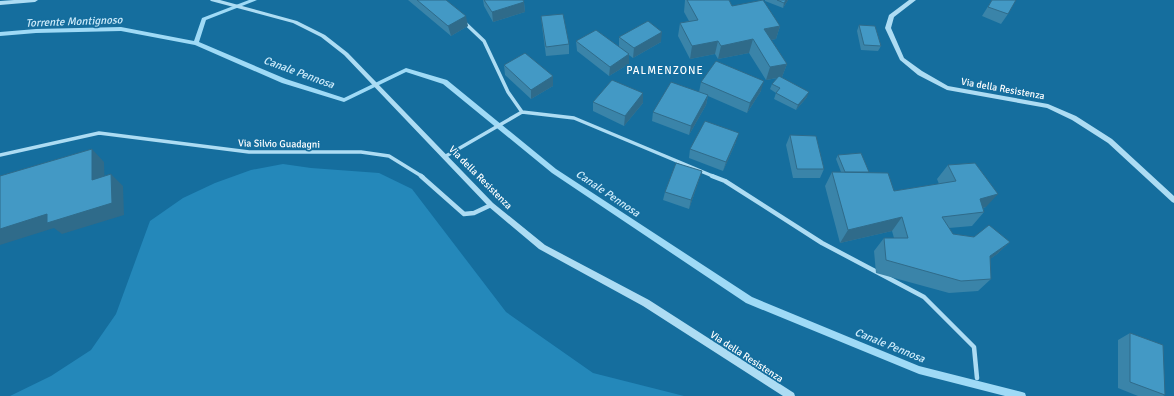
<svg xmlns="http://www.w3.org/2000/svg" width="1174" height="396" viewBox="0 0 1174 396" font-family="Signika,sans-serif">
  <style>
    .green { fill: #2488ba }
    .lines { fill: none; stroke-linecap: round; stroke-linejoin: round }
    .stream { fill: #9fdaf6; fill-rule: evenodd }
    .minor-far1 { stroke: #addcf3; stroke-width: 3.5 }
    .minor { stroke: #addcf3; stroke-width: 4.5 }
    .tertiary { fill: #addcf3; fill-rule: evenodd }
    .wall { fill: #3a84a9 }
    .shaded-wall { fill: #2f6b8a }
    .building { fill: #4399c5; stroke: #2f6b8a }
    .labels { text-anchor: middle; stroke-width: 3.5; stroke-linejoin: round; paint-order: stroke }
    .street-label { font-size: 10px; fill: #fff; stroke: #156e9e }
    .water-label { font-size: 11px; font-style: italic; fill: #ceecfb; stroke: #156e9e }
    .neighbourhood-label { font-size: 11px; letter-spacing: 1px; fill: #fff; stroke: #156e9e }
  </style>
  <rect width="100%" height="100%" fill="#156e9e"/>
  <path class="green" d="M283,164L311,168L379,173L412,189L506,312L593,373L684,396H10L51,376L91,350L116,314L150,221L183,198L215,183L251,170Z"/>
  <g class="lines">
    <path class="stream" d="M249,0H257L206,20L199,42L286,79L344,98L406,68L447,80L556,169L752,297L919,366L1022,392L1025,393L1026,396H1005L919,374L746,303L552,173L443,84L406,72L344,102L282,83L195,45L121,31L36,33L0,36V32L36,29L121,27L194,41L202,18Z"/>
    <path class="minor-far1" d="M465,23L484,41L508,92L522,112
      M0,155L99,133L249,152H361L389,156L423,177
      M446,156L522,112L574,118L715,177"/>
    <path class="minor" d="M421,176L464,214L474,213L491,205
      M712,176L725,181L822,243L924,297L974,347L977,378"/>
    <path class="tertiary" d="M14,0H38L35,2L0,5V1Z
      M210,0H220L297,21L325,35L348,53L493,203L545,245L649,300L794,393L795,396H783L643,306L539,249L489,207L344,55L321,37L293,23L211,1Z
      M909,0H916L894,17L891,28L904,58L922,71L948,86L1048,104L1076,116L1112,139L1174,196V203L1172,202L1108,143L1072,120L1047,108L947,90L918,75L900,60L885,28L889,15Z"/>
  </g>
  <path class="wall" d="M408,0H446L468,26L451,36Z
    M483,0H523L524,2L525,12L493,22L484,6Z
    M685,0H729L732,6L780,26L776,39L771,40L787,64L782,77H781L807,97L796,110L774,99L776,93L770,89L772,84L778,78L766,80L749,53L718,59L715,54L690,59L678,36L680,23L689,21L684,12Z
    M765,0H788L783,8L765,1Z
    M992,0L1008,14L1001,24L982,16Z
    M541,16L569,44V54L546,56L542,26Z
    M859,25L881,46L878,51L861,50L857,31Z
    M619,37L661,42L633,58L629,55V64L609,76L577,51L576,41L619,46Z
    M504,65L553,76V86L531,99L505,75Z
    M701,82L761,91L747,113L708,96L706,105L689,135L652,121L653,112L699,92Z
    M593,102L643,103L624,126L593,111Z
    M790,135L824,169L820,178H793L786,145Z
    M736,142L723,171L689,158L690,149Z
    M838,155L869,172L894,191L939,184L937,179L948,165L986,207L983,208L984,212L972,226L949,228L953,234L1010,242L997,254L990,259L991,279L978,291L949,293L876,273L874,251L884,238H894L892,231L840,243L825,186L832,172H841L836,159Z
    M699,180L689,209L663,200L665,192Z
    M1130,333L1165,395L1163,396H1138L1118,388V340Z"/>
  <path class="shaded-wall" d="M786,0H788L783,8L784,3Z
    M524,2L525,12L493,22L492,12Z
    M466,16L468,26L451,36L448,26Z
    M780,26L776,39L760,42L764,29Z
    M662,32L661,42L633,58L634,48Z
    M753,39L749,53L718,59L721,46Z
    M718,41L715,54L690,59L692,46Z
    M629,54V64L609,76L610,67Z
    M787,64L782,77L766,80L770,67Z
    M553,76V86L531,99V90Z
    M764,81L761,91L747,113L750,103Z
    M809,92L807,97L796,110L798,105Z
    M643,93V103L624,126L625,116Z
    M708,95L706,105L689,135L691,126Z
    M739,133L736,142L723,171L726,162Z
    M92,149L104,162L105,192L92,180Z
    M702,171L699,180L689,209L691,200Z
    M111,174L123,186L124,215L62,234L54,228L0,245V229Z
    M998,194L986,207L968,212L980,199Z
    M902,217L892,231L840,243L848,230Z
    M1010,242L997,254L977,269L990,256Z"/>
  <path class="building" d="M417,0H446L466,16L448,26Z
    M484,0H523L524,2L492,12Z
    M687,0H729L732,6L763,0L780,26L764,29L787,64L770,67L753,39L721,46L718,41L692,46L680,23L698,20Z
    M777,0H786L784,3Z
    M992,0H1016L1008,14L988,7Z
    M563,14L569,44L546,47L541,16Z
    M648,21L662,32L634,48L619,37Z
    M859,25L875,26L881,46L864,45Z
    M596,30L629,54L610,67L576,41Z
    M525,53L553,76L531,90L504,65Z
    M716,61L764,81L750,103L701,82Z
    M779,76L809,92L798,105L776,93L780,88L772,84Z
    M612,80L643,93L625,116L593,102Z
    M671,82L708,95L691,126L653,112Z
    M705,121L739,133L726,162L690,149Z
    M790,135L816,136L824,169H797Z
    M92,149V180L111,174L112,203L47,223V214L0,229V176Z
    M861,153L869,172H845L838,155Z
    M676,163L702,171L691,200L665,192Z
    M975,163L998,194L980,199L984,212L942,217L953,234L974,237L989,225L1010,242L990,256L991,279L961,281L886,260L884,238H908L902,217L848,230L832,172L888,173L894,191L956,181L948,165Z
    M1130,333L1163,345L1165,395L1130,382Z"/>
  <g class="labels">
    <g class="street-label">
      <text transform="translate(1003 88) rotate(10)" y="4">Via della Resistenza</text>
      <text transform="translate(279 143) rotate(1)" y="4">Via Silvio Guadagni</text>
      <text transform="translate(481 177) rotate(45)" y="4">Via della Resistenza</text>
      <text transform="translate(747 356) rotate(33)" y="4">Via della Resistenza</text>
    </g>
    <g class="water-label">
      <text transform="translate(74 21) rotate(-2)" y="4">Torrente Montignoso</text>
      <text transform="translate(299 72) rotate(20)" y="4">Canale Pennosa</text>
      <text transform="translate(608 193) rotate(34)" y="4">Canale Pennosa</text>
      <text transform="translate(890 345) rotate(22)" y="4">Canale Pennosa</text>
    </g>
    <g class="neighbourhood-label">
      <text x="665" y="74">PALMENZONE</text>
    </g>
  </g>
</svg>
